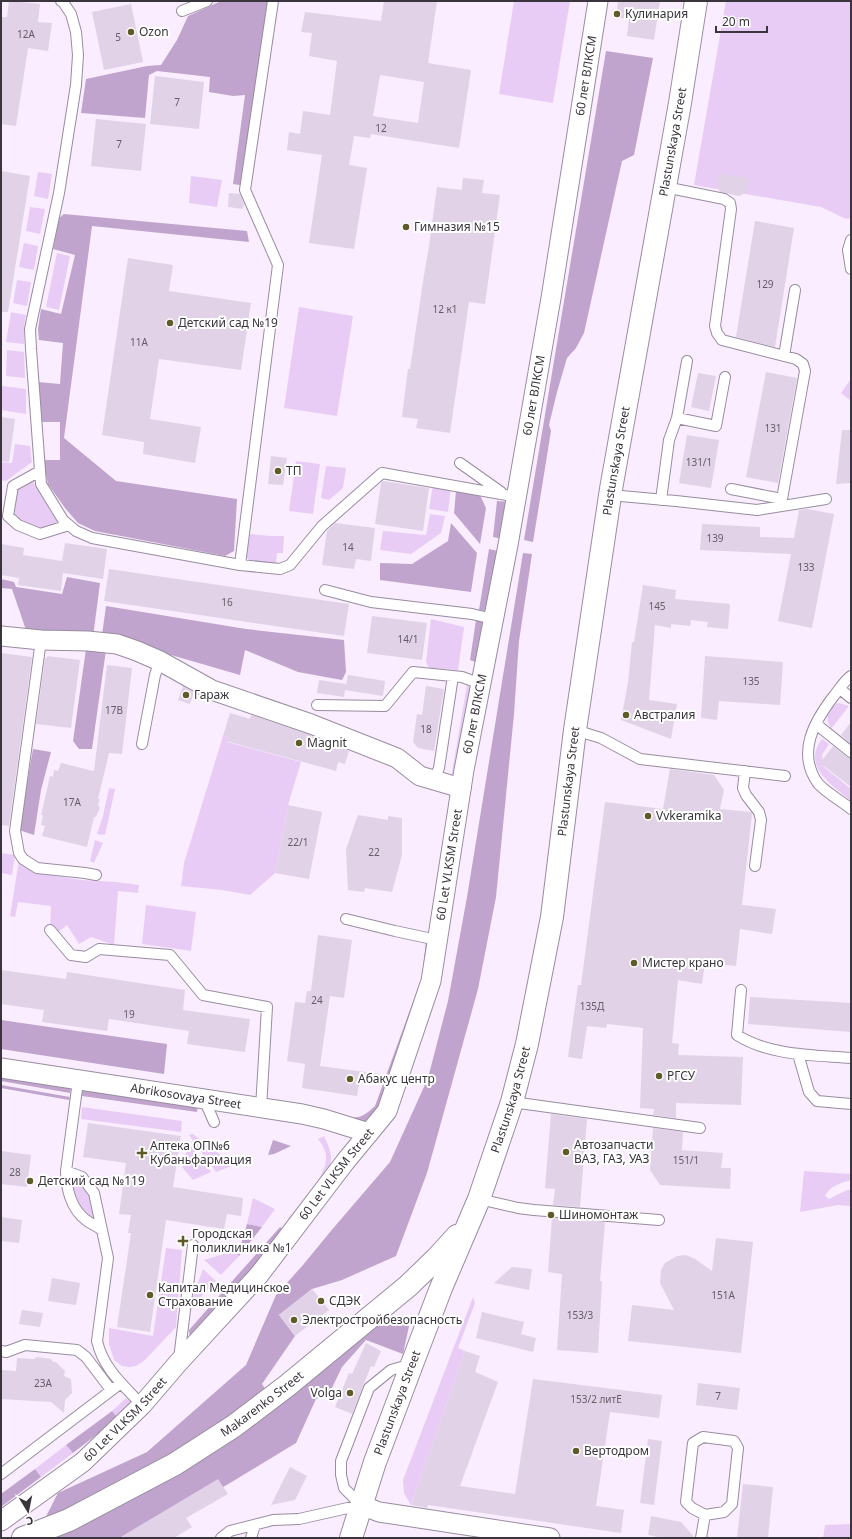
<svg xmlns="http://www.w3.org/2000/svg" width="852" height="1539" viewBox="0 0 852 1539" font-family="'Noto Sans',sans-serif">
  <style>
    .green { fill: #e9ccf6 }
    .forest { fill: #c0a4cd }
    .building { fill: #e1d2e8; fill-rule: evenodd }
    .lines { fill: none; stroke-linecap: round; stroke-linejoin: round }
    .lane-casing { stroke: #998ca0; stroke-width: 12 }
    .street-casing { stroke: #998ca0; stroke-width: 21 }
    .secondary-casing { stroke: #998ca0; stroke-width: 24 }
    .lane { stroke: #fff; stroke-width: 10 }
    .street { stroke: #fff; stroke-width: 19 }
    .secondary { stroke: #fff; stroke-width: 22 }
    .poi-dot { fill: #5f5b28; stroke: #fff; stroke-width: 1.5 }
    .labels { text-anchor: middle; stroke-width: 4; stroke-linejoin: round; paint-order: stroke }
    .number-label { font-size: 10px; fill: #645c67 }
    .poi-label { font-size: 12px; fill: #3a343c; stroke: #fff; text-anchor: start }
    .street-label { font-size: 12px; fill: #3a343c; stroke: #fff }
  </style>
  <rect width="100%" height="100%" fill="#f9edff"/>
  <path class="green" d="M514,1H570L553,103L499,94Z
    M726,1H851V218L846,219L821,207L694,185Z
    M38,172L52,174L48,199L34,196Z
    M191,176L222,180L217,207L189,203Z
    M30,207L45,209L40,234L26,231Z
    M24,243L38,246L34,270L19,267Z
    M57,253L70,256L59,310L46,307Z
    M17,280L31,282L27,306L13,303Z
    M299,307L353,316L337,416L284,408Z
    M11,312L26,315L24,326V344L6,342Z
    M7,350L24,352L25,378L6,376Z
    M851,379V401L841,393Z
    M2,386L26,389V414L1,410Z
    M15,444L30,446L32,462L6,481L1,480V462L12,463Z
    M296,461L320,464L313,514L289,511Z
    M326,466L346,468L343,488L329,500L321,498Z
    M33,478L35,486L59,525L41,530L20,522L14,514L16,488Z
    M433,485L451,487L448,512L429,509Z
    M430,514L445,516L441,533L411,554L380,550L383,531L426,535Z
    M250,534L271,536H284L283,553H277L276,563L249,561L246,556Z
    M431,619L464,627L458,670L429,668L426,662Z
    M467,685L474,691L457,779L451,778Z
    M839,703L849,706L831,729L828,722L827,714L836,704Z
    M223,736L228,737L227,742L301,762L288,805L275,873L250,895L222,890L181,886L184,863Z
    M822,739L829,744L822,755L824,767L851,789V801C832,785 801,766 822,739Z
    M109,788L115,789L105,835L97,834L103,816Z
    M95,840L103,843L94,863L90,861Z
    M1,853L15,855L12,875L1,873Z
    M19,860L35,873L81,880L116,882L139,885L138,893L118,891L114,945L91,937L79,944L67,925L55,935L50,930L51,906L18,902L15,917L10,916Z
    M146,905L196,912L191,951L142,944Z
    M82,1107L182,1121L181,1132L81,1119Z
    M193,1134L234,1165L216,1172L189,1135Z
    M324,1136C327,1143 332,1152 331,1160C328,1183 308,1203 295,1222L288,1219C300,1204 325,1178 326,1159C327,1152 322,1144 318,1139Z
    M189,1143L211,1172L193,1180L182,1167Z
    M804,1171L851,1174V1180C840,1183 830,1186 825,1196L829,1199L847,1190H851V1206L838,1205L800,1212Z
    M70,1177L79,1180L90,1195L98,1221L87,1217L75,1200Z
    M253,1198L275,1209L262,1227L247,1224Z
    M166,1248L182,1250L176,1327L144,1361L136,1366L129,1367L122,1366L114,1360L109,1344V1328L153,1336Z
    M234,1251L239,1256L221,1275L204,1260Z
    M203,1269L216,1281L188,1310Z
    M473,1297L475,1303L458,1348L465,1351L411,1505L404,1493L403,1480Z
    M126,1398L136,1406L118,1418L112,1411Z
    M66,1445L73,1453L41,1477L35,1469Z
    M851,1524V1538H823L825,1525Z"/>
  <path class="forest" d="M221,1H269L240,185L233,184L245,95L233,96L209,92L210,77L157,71L149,75L145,118L81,113L86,79L147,66L161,65L177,40L188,16Z
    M606,51L653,58L634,155L622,161L584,333L576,348L567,358L557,392L549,425L551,431L533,542L524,540Z
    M64,214L247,231L249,242L92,226L64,438L116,481L237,499L234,551L225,556L95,531L78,523L65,508L48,484L43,460H60V422H41L38,382L60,384L63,343L39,340L38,329L41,309L61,314L75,255L53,249L59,218Z
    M456,491L480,495L486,508L480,544L454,513Z
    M497,501L508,502L503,539L493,537Z
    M451,523L477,553L471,592L380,580V563L412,564L448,541Z
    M489,549L498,551L487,611L479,610Z
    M523,553L532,554L519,641L514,714L496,897L478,989L427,1173L396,1256L342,1280L312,1289L279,1315L295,1336L262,1384L276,1405L370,1326L393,1316L411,1317L403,1354L366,1340L342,1367L329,1394L316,1399L296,1443L139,1538H35L58,1493L147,1452L246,1365L276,1295L303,1265L330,1232L390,1162L428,1078L448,1001L467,897Z
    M67,577L100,583L93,637L27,633L12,589L1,588V579L14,582L16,587L62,594Z
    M106,606L246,629L344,640L346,672L342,680L298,672L245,650L240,675L102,635Z
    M476,620L484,622L478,663L470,660Z
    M86,649L106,650L92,749H79L73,741Z
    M33,749L51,752L41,790L34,835L19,830Z
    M426,941L433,943L386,1098L362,1127L335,1115C356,1118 359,1121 375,1106L422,977Z
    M1,1020L167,1044L164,1074L1,1049Z
    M1,1072L72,1083L70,1093L1,1081Z
    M1,1085L70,1097L69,1100L1,1088Z
    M83,1086L198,1105L197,1112L82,1096Z
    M273,1140L291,1146L274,1154L268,1155Z
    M247,1224L262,1227L239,1256L234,1251L240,1248Z
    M280,1227L286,1231L190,1341L189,1330Z
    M112,1411L118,1418L73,1453L66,1445Z
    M35,1469L41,1477L1,1507V1494Z"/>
  <path class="building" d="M9,1L40,4L38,22L52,23L48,51L28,48L16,126L1,124V17H7Z
    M384,1H437L428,63L471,70L459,148L371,134L370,138L354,136L349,165L367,168L354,249L309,243L322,155L287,150L289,132L300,134L303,111L330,115L337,61L309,56L312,33L301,32L305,12L381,21ZM380,75L424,82L418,123L373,116Z
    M618,1H660L654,40L627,36L629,19L616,17Z
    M131,4L143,62L104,70L92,12Z
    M155,76L204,82L199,129L150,124Z
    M96,119L146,124L141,171L91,166Z
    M1,171L30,176L8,312H1Z
    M719,174L749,178L747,192L739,196L720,192L717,186Z
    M463,178L484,180L482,193L500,195L485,304L469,302L450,433L416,428L418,419L402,417L408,369H410L424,275L429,246L437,187L462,190Z
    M229,193L240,194L244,204L243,209L228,207Z
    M755,221L794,228L775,347L736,337Z
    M128,258L173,265L169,291L251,303L241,370L159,359L150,419L201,427L195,463L143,454L144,442L102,435Z
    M766,372L797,378L778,483L746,477Z
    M698,373L716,376L709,411L691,407Z
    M1,417L15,419L9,462L1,461Z
    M842,430H851V483L836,484Z
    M687,435L719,440L711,488L679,483Z
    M271,456L287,458L283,485L268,484Z
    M383,481L429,488L423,531L375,524L381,483Z
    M807,509L834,514L812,628L778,621L791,554L700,550L702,524L760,527V537L794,538L799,510Z
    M335,523L375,528L371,561L356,559L354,569L322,565L327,531Z
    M65,543L107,549L103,579L63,573L61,591L18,585L19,578L1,575V544L24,548L23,555L62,561Z
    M109,569L349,604L344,636L104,601Z
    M643,585L676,590L675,599L730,604L728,629L707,627L708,622L691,620L690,626L671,624V628L655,625L649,700L677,704L671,739L621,720L628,683L632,642H634Z
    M372,616L427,623L422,660L367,653Z
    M1,653L32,657L9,826L1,825Z
    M47,656L80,660L71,728L36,724L45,658H47Z
    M705,656L783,662L780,705L719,701L717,720L701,718Z
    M107,665L132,668L122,754L109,753L98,799H100L98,805L100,808L96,817H94L87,847L42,836L45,826L41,825L43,815H41L50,776L53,777L54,770L58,771L61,763L94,771Z
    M348,675L385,681L383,696L345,690L344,697L317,693L319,680L346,684V686Z
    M183,686L194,693L190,704L178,700Z
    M426,686L444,689L434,751L418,748L413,742L417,714L422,715Z
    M230,713L250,719L251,715L255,716L307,734L349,751L345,764L338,762L336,771L226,741L228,737L223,736Z
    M851,722V744L841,735Z
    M833,746L847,757L851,758V787L820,763Z
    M670,769L714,775L724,790L720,809L751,812L752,814L742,905L776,909L772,934L740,929L736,966L705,963L702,984L678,980L672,1043L679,1044L678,1055L743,1057L741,1105L676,1103V1118L653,1115L654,1109L640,1108L643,1028L607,1024L606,1028L587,1026L582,1059L568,1057L578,985H581L605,802L663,809Z
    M288,805L322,812L309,879L275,873Z
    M358,815L388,820V816L402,818V855L392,892L365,888L364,892L348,890L346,849Z
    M318,935L352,940L344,998L330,996L320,1066L388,1075L387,1078L359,1084L357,1096L302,1088L305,1064L287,1061L295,1002L305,1003L307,991H311Z
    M1,970L66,979L67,972L185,990L183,1010L250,1019L245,1052L187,1044L189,1031L109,1019L107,1031L42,1022L44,1010L1,1004Z
    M750,997L851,1003V1032L748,1024Z
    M551,1114L587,1119L580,1207L553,1205L555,1189L545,1188Z
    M88,1123L181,1136L173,1187L243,1198L241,1216L227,1214L224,1229L166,1220L150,1332L117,1327L131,1233H128L131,1215L119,1214L126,1163L83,1157Z
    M653,1128L683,1132L682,1150L723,1153L721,1168H731L730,1189L660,1185L650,1170Z
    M1,1151L31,1155L27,1187L1,1184Z
    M1,1217L22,1220L19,1243L1,1241Z
    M552,1218L605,1222L600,1281H602L598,1353L557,1350L562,1274L548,1272Z
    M716,1238L753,1242L741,1353L628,1341L632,1305L674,1310L660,1283L661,1270L665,1263L677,1256L686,1255L695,1259L712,1271Z
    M512,1267L532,1269L529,1290L494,1283Z
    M52,1278L80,1283L76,1305L48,1301Z
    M312,1289L329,1310L295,1336L279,1315Z
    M22,1310L43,1313L40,1327L19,1324Z
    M482,1312L524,1322L521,1334L536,1338L533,1352L476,1338Z
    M366,1343L381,1351L374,1367L371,1366L352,1414L335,1407L349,1373L352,1374Z
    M465,1351L480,1356L475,1372L498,1382L460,1486L515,1494L533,1379L662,1395L659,1418L610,1412L596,1506L624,1510L621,1533L428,1505L427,1508L411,1505Z
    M37,1357L51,1359L53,1362H56L65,1371L64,1376L71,1379L72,1393L65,1400L64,1413L51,1402L1,1399V1370L16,1371L17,1358L34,1359Z
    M698,1383L740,1388L737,1410L696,1405Z
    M648,1439L662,1441L654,1505L640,1503Z
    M290,1467L307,1476L295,1500L271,1505Z
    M218,1479L228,1494L186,1518L192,1527L174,1538H119Z
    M743,1484L773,1487L768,1538H737Z
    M651,1516L681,1522L695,1538H663L648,1535Z"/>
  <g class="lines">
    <g class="lane-casing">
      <path id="lane" d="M61,1L63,2L71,14L76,32L78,55L76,85L59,193L30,329L31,349L41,484L63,520L76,531L92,538L240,565L280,569L290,565L322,526L382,473L517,497
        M182,11L207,1
        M665,187L724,199L730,203L731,209L715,326L717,333L722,340L796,359L803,364L805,371L782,499L731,489
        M851,240L848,250L851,269
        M784,356L795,290
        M677,418L716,426L725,377
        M460,463L501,492
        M40,471L13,486L8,516L18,525L40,534L69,525
        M610,495L676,501L757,510L826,499
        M661,500L669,440L677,418L687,361
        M240,565L278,265L245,190L273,1
        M325,590L371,602L472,614L493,619
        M41,640L15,831L19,853L23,859L37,868L85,873L96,875
        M851,676C844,681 839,690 833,697C814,722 797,752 817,782C822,790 843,802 851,809
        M840,689L851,698
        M317,705L385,706L413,672L462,677L481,684
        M816,724L851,752
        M575,730L601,738L640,759L785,776
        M142,744L155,675L160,661
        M745,771L743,788L746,795L759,812L761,820L755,866
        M434,780L439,768L453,676
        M346,919L395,931L437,940
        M50,930L71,955L86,957L99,949L170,955L203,995L267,1007L261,1108
        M741,990L737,1035C770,1056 814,1055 851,1058
        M798,1054L809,1092L817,1101L851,1104
        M78,1081L66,1171L82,1177L94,1193L108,1258L97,1341C103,1368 123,1385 142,1405
        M204,1099L214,1122
        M512,1102L700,1128
        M66,1171C66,1188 71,1209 86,1220C91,1224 97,1226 102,1230
        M479,1199L518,1208L534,1210L659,1220
        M1,1351L6,1352L25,1345L77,1350L86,1357L111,1390
        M179,1359L193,1245
        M703,1437L734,1441L738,1448L732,1504L724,1512L705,1515L692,1508L686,1502L693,1443Z
        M1,1474L121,1383
        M361,1505L344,1488L341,1475V1461L369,1388L391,1370L412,1364
        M221,1538L230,1531L273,1520L299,1519L361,1505
        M251,1538L255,1525
        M701,1538L705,1515"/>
    </g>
    <g class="street-casing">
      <g id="street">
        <path d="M1,636L41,640L88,641L117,644L137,651L160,661L212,690L311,724L397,758L420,776L461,788"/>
        <path id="s1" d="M1,1068L302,1114L324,1119L369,1133"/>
        <path d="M361,1505L379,1512L550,1538"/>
        <path id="s2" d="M1,1521L83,1462L142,1405L178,1363L259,1275L345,1162L387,1111L431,981L464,770L508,545L551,298L598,1"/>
      </g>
    </g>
    <g class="secondary-casing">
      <g id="secondary">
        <path id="s3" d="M23,1538L69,1520L175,1464L234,1426L288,1385L408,1286L437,1258L457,1236"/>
        <path id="s4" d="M351,1538L375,1462L412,1364L441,1288L479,1199L512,1102L527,1044L552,917L575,730L611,489L680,103L696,1"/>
      </g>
    </g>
    <use href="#lane" class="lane"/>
    <use href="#street" class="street"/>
    <use href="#secondary" class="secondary"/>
  </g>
  <g class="poi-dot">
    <circle cx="617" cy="14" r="4"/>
    <circle cx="131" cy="32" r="4"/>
    <circle cx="406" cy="227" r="4"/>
    <circle cx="170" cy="323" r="4"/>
    <circle cx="278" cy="471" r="4"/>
    <circle cx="186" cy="695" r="4"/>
    <circle cx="626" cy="715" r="4"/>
    <circle cx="299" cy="743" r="4"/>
    <circle cx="648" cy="816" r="4"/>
    <circle cx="634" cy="963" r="4"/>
    <circle cx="659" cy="1076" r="4"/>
    <circle cx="350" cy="1079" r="4"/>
    <circle cx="566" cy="1152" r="4"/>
    <path d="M140 1147h4v4h4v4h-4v4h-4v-4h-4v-4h4z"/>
    <circle cx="30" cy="1181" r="4"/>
    <circle cx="551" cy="1215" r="4"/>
    <path d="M181 1235h4v4h4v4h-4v4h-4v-4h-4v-4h4z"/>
    <circle cx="150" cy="1295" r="4"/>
    <circle cx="321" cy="1301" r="4"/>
    <circle cx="294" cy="1320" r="4"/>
    <circle cx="350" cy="1393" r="4"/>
    <circle cx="576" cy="1451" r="4"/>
  </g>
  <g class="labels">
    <g class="number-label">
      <text x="26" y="38">12А</text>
      <text x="118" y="41">5</text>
      <text x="177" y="106">7</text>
      <text x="381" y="132">12</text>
      <text x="119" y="148">7</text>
      <text x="765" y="288">129</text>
      <text x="445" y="313">12 к1</text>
      <text x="139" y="346">11А</text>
      <text x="773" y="432">131</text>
      <text x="699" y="466">131/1</text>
      <text x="715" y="542">139</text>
      <text x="348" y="551">14</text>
      <text x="806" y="571">133</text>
      <text x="227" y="606">16</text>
      <text x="657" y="610">145</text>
      <text x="408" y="643">14/1</text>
      <text x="751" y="685">135</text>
      <text x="114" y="714">17В</text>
      <text x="426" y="733">18</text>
      <text x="72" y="806">17А</text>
      <text x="298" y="846">22/1</text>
      <text x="374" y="856">22</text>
      <text x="317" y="1004">24</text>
      <text x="592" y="1010">135Д</text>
      <text x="129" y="1018">19</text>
      <text x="686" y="1164">151/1</text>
      <text x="15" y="1176">28</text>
      <text x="723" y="1299">151А</text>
      <text x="580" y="1319">153/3</text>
      <text x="43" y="1387">23А</text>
      <text x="718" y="1400">7</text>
      <text x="596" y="1403">153/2 литЕ</text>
    </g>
    <g class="poi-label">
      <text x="625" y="18">Кулинария</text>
      <text x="139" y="36">Ozon</text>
      <text x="414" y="231">Гимназия №15</text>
      <text x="178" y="327">Детский сад №19</text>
      <text x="286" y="475">ТП</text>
      <text x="194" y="699">Гараж</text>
      <text x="634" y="719">Австралия</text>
      <text x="307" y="747">Magnit</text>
      <text x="656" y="820">Vvkeramika</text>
      <text x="642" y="967">Мистер крано</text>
      <text x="667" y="1080">РГСУ</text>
      <text x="358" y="1083">Абакус центр</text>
      <text x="574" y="1149">Автозапчасти<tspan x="574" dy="14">ВАЗ, ГАЗ, УАЗ</tspan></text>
      <text x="150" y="1150">Аптека ОП№6<tspan x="150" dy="14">Кубаньфармация</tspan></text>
      <text x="38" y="1185">Детский сад №119</text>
      <text x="559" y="1219">Шиномонтаж</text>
      <text x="192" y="1238">Городская<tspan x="192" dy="14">поликлиника №1</tspan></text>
      <text x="158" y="1292">Капитал Медицинское<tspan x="158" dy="14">Страхование</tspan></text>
      <text x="329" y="1305">СДЭК</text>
      <text x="302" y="1324">Электростройбезопасность</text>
      <text x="342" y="1397" text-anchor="end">Volga</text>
      <text x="584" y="1455">Вертодром</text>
    </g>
    <g class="street-label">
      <text dy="4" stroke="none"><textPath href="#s2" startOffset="1622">60 лет ВЛКСМ</textPath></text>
      <text dy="4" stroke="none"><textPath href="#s4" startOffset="1439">Plastunskaya Street</textPath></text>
      <text dy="4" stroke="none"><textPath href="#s2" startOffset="1298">60 лет ВЛКСМ</textPath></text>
      <text dy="4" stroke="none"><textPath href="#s4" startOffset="1115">Plastunskaya Street</textPath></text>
      <text dy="4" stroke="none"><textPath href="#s2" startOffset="974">60 лет ВЛКСМ</textPath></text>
      <text dy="4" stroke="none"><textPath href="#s4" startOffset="791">Plastunskaya Street</textPath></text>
      <text dy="4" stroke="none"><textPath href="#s2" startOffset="821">60 Let VLKSM Street</textPath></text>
      <text dy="4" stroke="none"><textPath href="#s1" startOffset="187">Abrikosovaya Street</textPath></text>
      <text dy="4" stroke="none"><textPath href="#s4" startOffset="467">Plastunskaya Street</textPath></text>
      <text dy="4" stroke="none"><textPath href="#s2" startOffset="485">60 Let VLKSM Street</textPath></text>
      <text dy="4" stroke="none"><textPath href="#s4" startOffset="143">Plastunskaya Street</textPath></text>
      <text dy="4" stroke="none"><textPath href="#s3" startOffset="275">Makarenko Street</textPath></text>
      <text dy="4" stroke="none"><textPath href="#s2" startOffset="161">60 Let VLKSM Street</textPath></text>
    </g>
  </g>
  <rect width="852" height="1539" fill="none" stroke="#3a343c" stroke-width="4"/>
  <g transform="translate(28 1511) rotate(170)" stroke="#ffffff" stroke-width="3" paint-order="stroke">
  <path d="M0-3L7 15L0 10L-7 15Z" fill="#3a343c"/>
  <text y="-6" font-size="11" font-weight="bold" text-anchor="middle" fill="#3a343c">С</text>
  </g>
  <path d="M716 26v6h51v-6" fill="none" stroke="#3a343c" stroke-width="2"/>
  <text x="722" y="26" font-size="12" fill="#3a343c" stroke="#ffffff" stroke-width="3" paint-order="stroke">20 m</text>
</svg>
